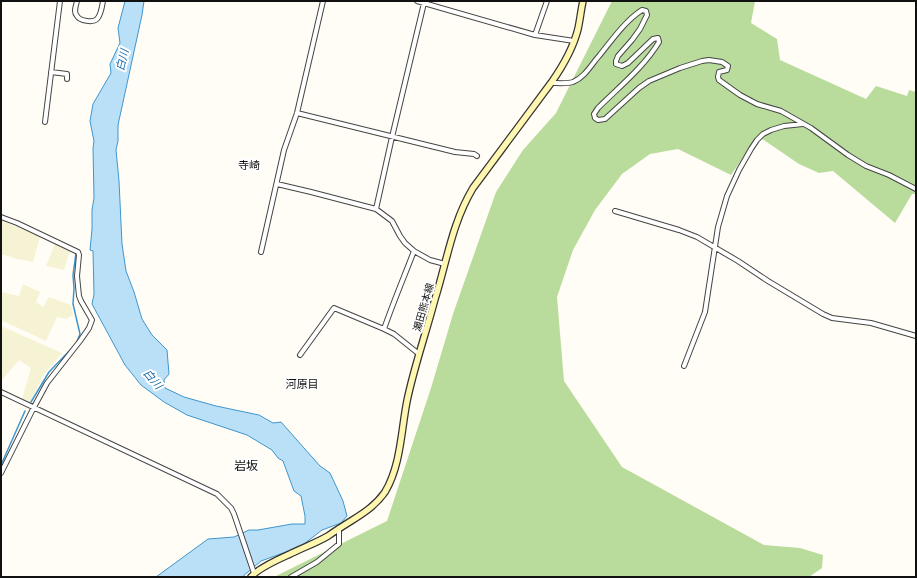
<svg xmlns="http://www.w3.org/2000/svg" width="917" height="578" viewBox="0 0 917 578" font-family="'Roboto Serif','Noto Sans JP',serif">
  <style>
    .farmland { fill: #f6f3d4 }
    .forest { fill: #b9dc9c }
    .water { fill: #b9e0f7; stroke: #3f96cf }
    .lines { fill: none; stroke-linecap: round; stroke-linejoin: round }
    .stream { stroke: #3f96cf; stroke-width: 1.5 }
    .minor-casing { stroke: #444; stroke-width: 6 }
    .secondary-casing { stroke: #333; stroke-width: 8 }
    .minor { stroke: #fff; stroke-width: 4 }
    .secondary { stroke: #fff6b0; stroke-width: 5.5 }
    .labels { text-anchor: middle; stroke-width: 4; stroke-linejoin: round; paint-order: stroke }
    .street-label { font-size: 10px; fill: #111; stroke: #fff }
    .water-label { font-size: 11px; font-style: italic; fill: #1768a6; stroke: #fff }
    .neighbourhood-label { font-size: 11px; fill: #111; stroke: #fff }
    .quarter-label { font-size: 12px; fill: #111; stroke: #fff }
  </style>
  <rect width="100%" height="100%" fill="#fffdf5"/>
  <path class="farmland" d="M1,220L40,237L33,262L17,259L1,254Z
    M55,244L70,250L64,270L46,266Z
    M23,284L40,292L36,302L43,307L49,297L71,305L73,315L66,319L57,317L46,341L1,320V292L19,296Z
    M1,326L62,353L44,374L30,402L22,399L31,368L19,360L2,380L1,379Z"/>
  <path class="forest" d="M612,1H755L751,23L777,39L780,60L866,99L876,86L907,96L909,90L916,92V194H912L895,223L833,171L819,173L799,164L758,136L731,175L678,149L650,154L622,174L595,210L573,250L557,297L564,381L622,467L764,545L800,548L823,555L822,568L809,577H274L387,521L431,388L453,314L496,192L523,150L556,113Z"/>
  <path class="water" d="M125,1H144L142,15L118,125V141L116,150L119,181L122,244L126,271L134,292L142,319L152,335L167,350L169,374L164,380L165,388L184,397L216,406L259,415L273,423L281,422L320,466L330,473L343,501L347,516L341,523L322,530L300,547L261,561L242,577H156L208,539L234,537L249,530H258L292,524H305V516L301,496L294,491L283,461L278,458L272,450L247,435L187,415L164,402L141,385L125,365L92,304L94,294L93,251L90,250L92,229V210L94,198L93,148L94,141L90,121L93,104L111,73L110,64L120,43L118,28Z"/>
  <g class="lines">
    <path class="stream" d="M31,402L49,372L76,344L80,334L73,304L74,288L73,275L76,253
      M1,465L25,411"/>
    <g class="minor-casing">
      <path id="minor" d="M77,1C76,6 73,12 77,16C80,21 93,23 97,19C101,15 102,7 103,1
        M417,1L535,35L574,41
        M535,35L547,1
        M51,72L67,74V79
        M551,83C558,83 567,84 573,82C585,77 591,65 599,56C612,40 625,21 642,10L646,11L647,15L640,29L632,40L618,56L616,61V64L622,66L628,63L653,39L658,38L659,42C644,67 619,87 598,108L594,114L595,118L598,120L605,119L639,88L649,81L680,68L702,61L709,60L722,62L728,66L727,70L719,72L718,77L719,80L740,95L757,104L781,111L811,128L848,155L866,166L889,175L916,189
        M297,113L455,152L474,154L477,156
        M45,122L60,1
        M277,184L311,192L376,209L392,221L400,236L405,243L414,251L430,260L445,264
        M376,209L392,137L424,3
        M615,211L679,230L697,237L738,261L768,281L823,314L832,318L871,323L916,336
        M1,217L17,223L78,252L79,255L77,276L79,296L81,301L92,320L89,328L80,341L47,383L34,407L1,473
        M261,252L284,150L297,113L323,1
        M384,329C393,303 404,277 414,251
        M300,355L334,308L384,329L394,334L419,354
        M684,366L705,312L718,227L727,196L739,170L751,149L757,140L763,134L771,130L784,126L803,124
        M1,392L217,494L231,508L234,514L254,573
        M291,577L317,562L339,544V528"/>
    </g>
    <g class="secondary-casing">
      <path id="secondary" d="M251,577C258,568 279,559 290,554C302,548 316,543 328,536C335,531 343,526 351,521C364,513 376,505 385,492C401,465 401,431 407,401C414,367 426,333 435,299C447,261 452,223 473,188L551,83C563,66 573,49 578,29C580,20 581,10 583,1"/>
    </g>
    <use href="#minor" class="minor"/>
    <use href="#secondary" class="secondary"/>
  </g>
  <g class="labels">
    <g class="street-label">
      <text transform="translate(423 307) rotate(-74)" y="4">瀬田熊本線</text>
    </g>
    <g class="water-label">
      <text transform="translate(122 60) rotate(-77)" y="4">白川</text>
      <text transform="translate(153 379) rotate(50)" y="4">白川</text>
    </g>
    <g class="neighbourhood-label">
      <text x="249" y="169">寺崎</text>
      <text x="302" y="388">河原目</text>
    </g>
    <g class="quarter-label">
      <text x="246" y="470">岩坂</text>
    </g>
  </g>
  <rect width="917" height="578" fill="none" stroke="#111111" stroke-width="4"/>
</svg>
